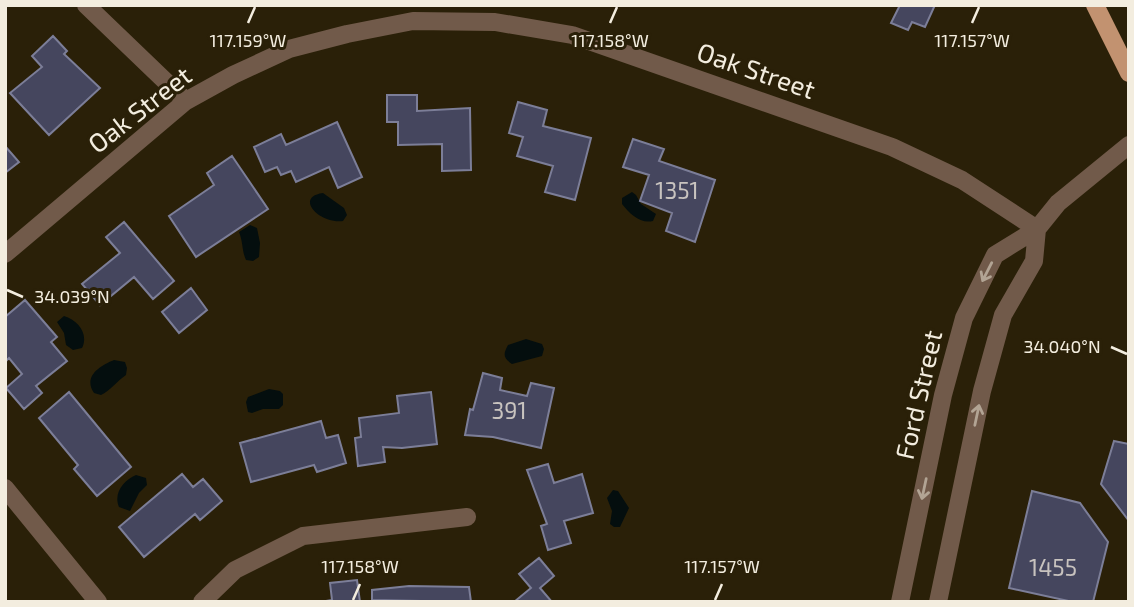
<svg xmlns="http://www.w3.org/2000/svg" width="1134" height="607" viewBox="0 0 1134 607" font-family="'Exo 2',sans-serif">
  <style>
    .water { fill: #040e0e }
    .building { fill: #45465e; stroke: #7c7e98; stroke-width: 2 }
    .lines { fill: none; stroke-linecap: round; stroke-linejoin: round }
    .minor { stroke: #715a4a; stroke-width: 18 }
    .major { stroke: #c29270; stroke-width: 18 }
    .oneway { stroke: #b2a494 }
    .ticks { fill: none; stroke: #f3eddf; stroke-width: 2.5 }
    .labels { text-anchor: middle; stroke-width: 6; stroke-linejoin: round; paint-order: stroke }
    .number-label { font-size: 23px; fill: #c8c3bf }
    .street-label { font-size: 26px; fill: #f3eddf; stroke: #2a2008 }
    .ticks-label { font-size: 18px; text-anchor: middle; fill: #f3eddf; stroke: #2a2008; stroke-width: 6; stroke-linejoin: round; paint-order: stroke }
  </style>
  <rect width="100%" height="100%" fill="#2a2008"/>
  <path class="water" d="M632,192L636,195L641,204L656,214L653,221C640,224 630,214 622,204V198Z
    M323,193L344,208L347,215L343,221C319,224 294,197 323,193Z
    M250,225L257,228L260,243L259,257L253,261L246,260C242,252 243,241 239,232Z
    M64,316C78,320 89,334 82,348L73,350L66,345L64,333L57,322Z
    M526,339L542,344L544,349L542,356L512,364C503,358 503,354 508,345Z
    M114,360L125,362L127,368L126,375C117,381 110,391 101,395L94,393C83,377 99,366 114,360Z
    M269,389L280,391L283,394V405L279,409H263L252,413L248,412L246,402L248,397Z
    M136,475L146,478L147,485L139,493L130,511L119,507C113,493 124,480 136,475Z
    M613,490L618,491L629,508L620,527H614L610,524L612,511L607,498Z"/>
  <path class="building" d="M900,5H935L925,27L912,22L908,30L891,23Z
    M53,36L67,51L64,54L100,88L49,135L10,93L42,67L32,56Z
    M387,95H417V111L470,108L471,170L442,171V144L398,145V122H387Z
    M518,102L547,110L543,126L591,138L575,200L545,192L553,166L517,156L523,137L509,133Z
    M337,122L362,177L338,188L329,167L296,182L291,171L281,175L277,167L265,172L254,147L281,134L286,145Z
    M633,139L664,149L659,161L715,180L695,242L666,231L672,213L640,201L649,175L623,167Z
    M5,146L19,162L5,173Z
    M232,156L268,209L196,257L169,216L214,185L207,173Z
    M124,222L174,281L153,299L134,277L100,305L82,284L120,253L106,237Z
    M191,288L207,310L179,333L162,312Z
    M25,300L57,337L51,342L67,361L36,386L42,393L24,409L6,388L22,374L9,358L5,362V317Z
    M483,373L502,378L500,390L527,396L531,383L554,388L541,448L493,437L465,435L470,409L473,410Z
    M69,392L131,467L97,496L74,469L78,465L39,418Z
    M431,392L437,444L402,448L383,447L385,462L358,466L355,438L361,437L359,418L399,413L397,396Z
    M321,421L326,438L338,435L346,463L317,472L314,465L251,482L240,443Z
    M1114,441L1129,444V521L1101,484Z
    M548,464L554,483L582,474L593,513L564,521L571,543L548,550L541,526L547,524L527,470Z
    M182,474L193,487L203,479L222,501L200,520L195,514L144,557L119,527Z
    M1032,491L1080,503L1108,542L1093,602H1073L1009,588Z
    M539,558L554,576L540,588L552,602H514L531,588L519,574Z
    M357,580L360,602H320L332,600L330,583Z
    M409,586L469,587L471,602L372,600V590Z"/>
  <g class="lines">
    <path class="minor" d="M86,5L186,101
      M5,254L186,101L233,75L289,49L347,34L413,21L495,22L572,35L892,147L962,180L1037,229
      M5,488L98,602
      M202,602L235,570L303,536L467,517
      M900,602L943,395L964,318L995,255L1037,229L1058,203L1129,145
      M938,602L982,391L1003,315L1034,261L1037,229"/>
    <path class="major" d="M1095,5L1129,73"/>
  </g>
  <defs><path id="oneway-shaft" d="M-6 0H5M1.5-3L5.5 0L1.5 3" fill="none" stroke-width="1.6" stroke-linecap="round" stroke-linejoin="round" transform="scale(1.75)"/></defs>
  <g class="oneway">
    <use href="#oneway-shaft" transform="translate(987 272) rotate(117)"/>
    <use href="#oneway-shaft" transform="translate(977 415) rotate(-78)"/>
    <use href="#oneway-shaft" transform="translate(924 489) rotate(102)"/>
  </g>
  <path class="ticks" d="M248,23L255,7M610,23L617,7M972,23L979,7M7,290L23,297M1111,347L1127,354M353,600L360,584M715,600L722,584"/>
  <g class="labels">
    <g class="number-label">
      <text x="677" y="199">1351</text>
      <text x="509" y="419">391</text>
      <text x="1053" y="576">1455</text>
    </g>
    <g class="street-label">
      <text transform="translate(756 71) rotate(19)" y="9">Oak Street</text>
      <text transform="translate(140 110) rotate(-38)" y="9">Oak Street</text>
      <text transform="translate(919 395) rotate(-77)" y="9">Ford Street</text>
    </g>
  </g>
  <g class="ticks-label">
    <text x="610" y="47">117.158°W</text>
    <text x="972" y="47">117.157°W</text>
    <text x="248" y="47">117.159°W</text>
    <text x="72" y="303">34.039°N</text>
    <text x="1062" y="353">34.040°N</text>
    <text x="360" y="573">117.158°W</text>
    <text x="722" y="573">117.157°W</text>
  </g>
  <rect width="1134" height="607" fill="none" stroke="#f3eddf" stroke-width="14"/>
</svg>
